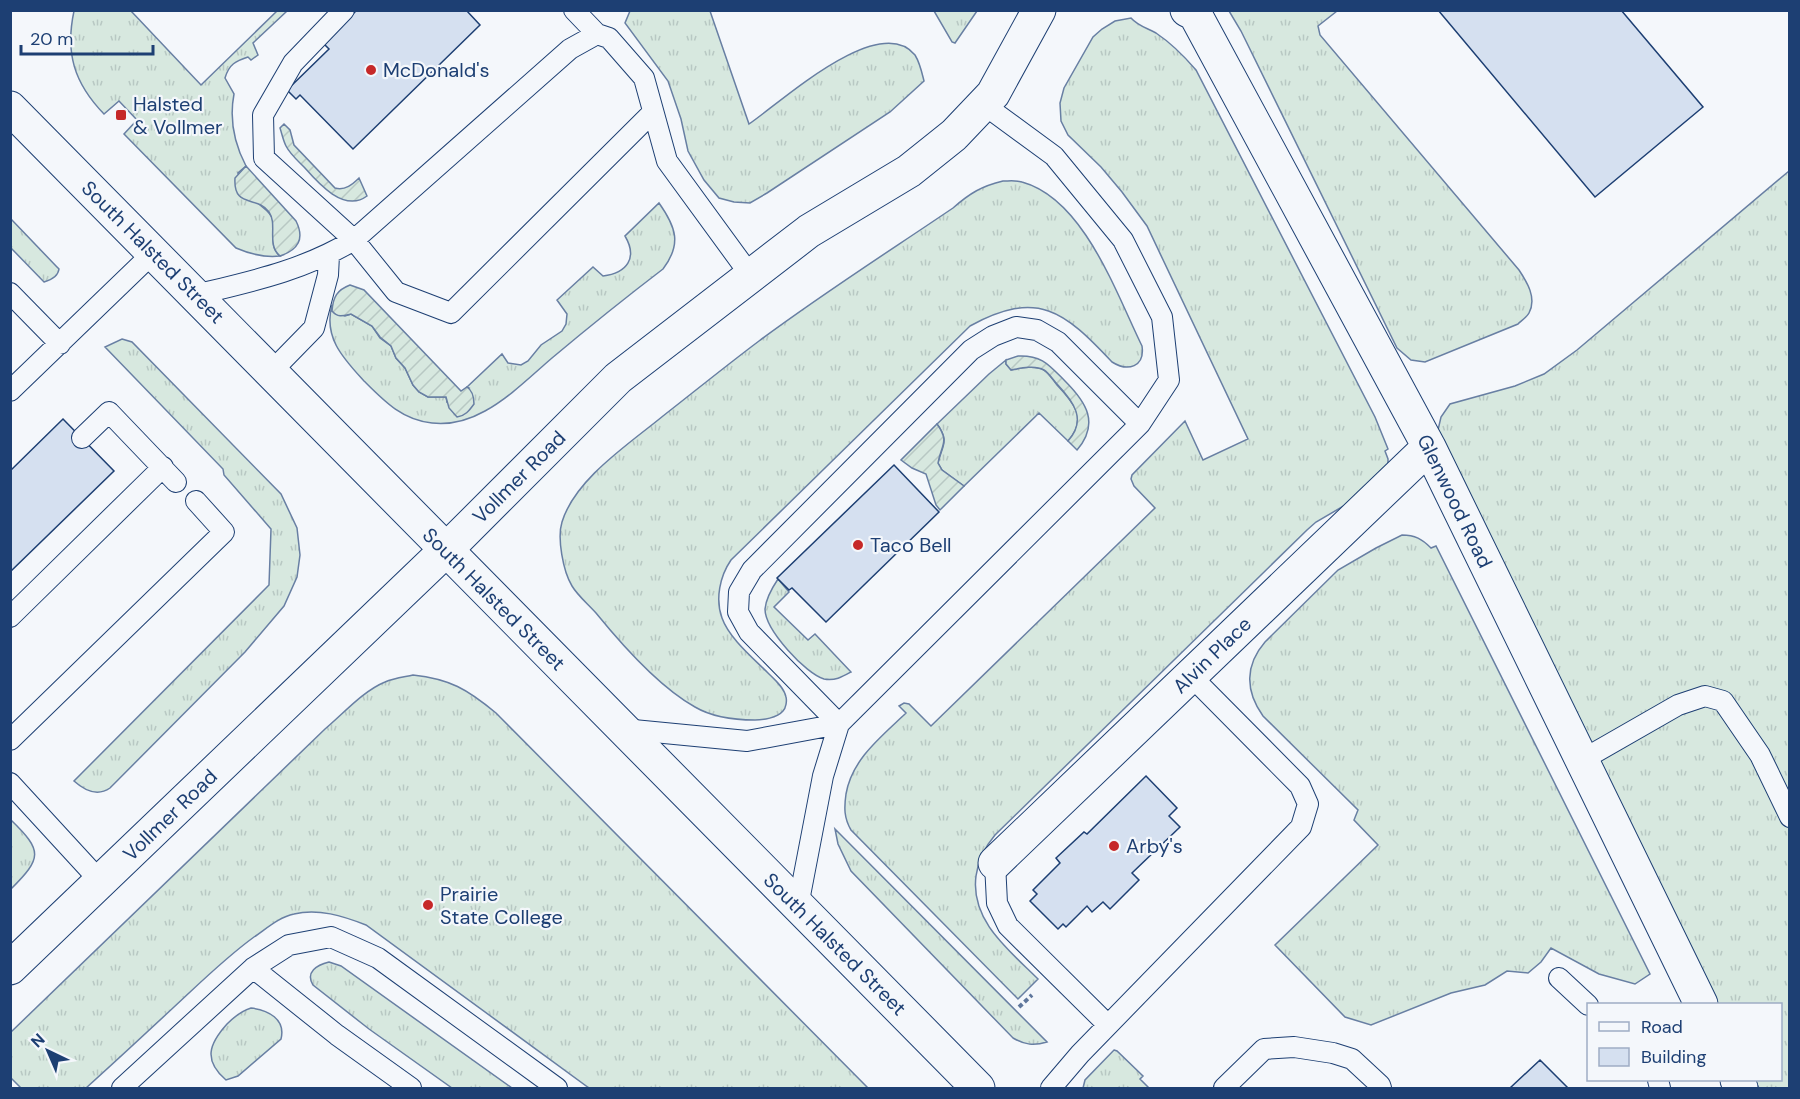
<svg xmlns="http://www.w3.org/2000/svg" width="1800" height="1099" viewBox="0 0 1800 1099" font-family="'DM Sans',sans-serif">
  <style>
    .grass { fill: url(#grass-tufts); stroke: #687fa3; stroke-width: 1.5 }
    .garden { fill: url(#garden-furrows); stroke: #687fa3; stroke-width: 1.5 }
    .building { fill: #d5e0f0; stroke: #1d3f73; stroke-width: 1.5 }
    .lines { fill: none; stroke-linecap: round; stroke-linejoin: round }
    .lane-casing { stroke: #1d3f73; stroke-width: 22 }
    .street-casing { stroke: #1d3f73; stroke-width: 35 }
    .secondary-casing { stroke: #1d3f73; stroke-width: 35 }
    .primary-casing { stroke: #1d3f73; stroke-width: 35 }
    .path { stroke: #5e769c; stroke-width: 4; stroke-dasharray: 4.5 3; stroke-linecap: butt }
    .lane { stroke: #f4f7fb; stroke-width: 20 }
    .street { stroke: #f4f7fb; stroke-width: 33 }
    .secondary { stroke: #f4f7fb; stroke-width: 33 }
    .primary { stroke: #f4f7fb; stroke-width: 33 }
    .poi-dot { fill: #c62828; stroke: #f4f7fb; stroke-width: 2 }
    .labels { text-anchor: middle; stroke-width: 4.5; stroke-linejoin: round; paint-order: stroke }
    .poi-label { font-size: 20px; fill: #1d3f73; stroke: #f4f7fb; text-anchor: start }
    .street-label { font-size: 20px; fill: #1d3f73; stroke: #f4f7fb }
  </style>
  <defs>
    <pattern id="grass-tufts" width="24" height="20" patternUnits="userSpaceOnUse" patternTransform="scale(1.5)"><rect width="24" height="20" fill="#d7e8df"/><path d="M3 7l-1-3M5 7V3M7 7l1-3M15 17l-1-3M17 17v-4M19 17l1-3" fill="none" stroke="#b8c8c3"/></pattern>
    <pattern id="garden-furrows" width="10" height="10" patternUnits="userSpaceOnUse" patternTransform="scale(1.5)"><rect width="10" height="10" fill="#d7e8df"/><path d="M-1 1l2-2M0 10L10 0M9 11l2-2" fill="none" stroke="#b8c8c3"/></pattern>
  </defs>
  <rect width="100%" height="100%" fill="#f4f7fb"/>
  <path class="grass" d="M74,11H131L201,85L277,11H287L253,43L258,55L251,60L248,57C236,61 229,64 225,78L234,94C229,120 234,143 246,166L238,173C244,182 250,194 257,202C262,208 270,210 273,220C276,233 268,246 280,256C264,258 250,254 236,248L124,134L137,120L119,101L104,114C74,83 65,53 74,11Z
    M630,11H710L749,124C780,103 879,11 915,55C920,63 922,73 924,81L890,112L767,193L750,203L734,202L719,198L704,180L688,151L681,119L668,81L625,23Z
    M934,11H977L955,43L952,42Z
    M1229,11H1337L1318,26L1320,35L1519,270C1527,282 1537,298 1529,313C1527,317 1521,321 1518,324L1425,362L1411,360L1397,348L1241,31Z
    M1131,18C1138,26 1147,28 1156,33C1171,43 1184,56 1196,70L1375,417L1388,449L1385,451L1388,459V468L1366,493L1316,522L1307,530L995,835C984,848 978,860 976,876C970,921 1010,951 1038,979L1018,999L851,830C844,818 844,808 846,794C852,759 881,737 906,713L899,706L904,703L909,704L931,726L1155,508L1134,486L1131,479L1132,475L1185,421L1203,460L1248,439L1147,226L1122,192L1101,167L1068,135L1061,121L1060,103L1064,88L1093,37L1102,29L1115,21Z
    M1789,171V1088H1759L1755,1080H1780V1004H1718L1438,430L1441,417L1450,404L1515,386L1544,374L1577,350Z
    M1003,181C1009,181 1016,180 1022,182C1084,199 1116,293 1142,346C1145,367 1128,372 1112,362C1064,311 1038,289 970,326L731,560C720,576 715,599 722,618C729,638 753,658 768,673C774,679 784,687 786,697C787,701 786,708 783,711C777,718 763,720 755,720C735,720 712,717 695,707C659,687 622,645 596,613C588,604 578,596 572,586C563,571 557,538 562,522C575,479 629,444 663,416C695,391 727,365 759,341C822,294 888,252 953,208C970,193 982,186 1003,181Z
    M659,203C676,227 682,244 663,269C625,298 589,327 552,358C531,376 509,398 485,411C469,420 450,425 432,423C402,420 384,401 364,381C344,359 323,338 332,305V311L345,316L351,314L372,326L380,338L391,346L396,358L405,368L413,385L419,392L428,397H446L447,402L469,388L467,387L502,354L508,363L521,365L528,361L541,345L562,331L566,324L567,314L557,300L593,267L603,276C627,273 638,258 625,236Z
    M11,219L56,266L59,269C58,277 51,280 44,282L11,248Z
    M122,339L132,342L281,494L297,528L300,555L297,577L284,606L245,652L110,788C97,797 84,790 74,781L269,585L271,529L224,475L223,469L105,347Z
    M1006,360V364L1011,370C1021,368 1035,365 1044,370C1049,373 1053,380 1057,385C1074,403 1088,419 1068,441L1039,413L964,486L942,470L938,463C942,445 950,442 937,424L989,374Z
    M1402,535C1415,535 1422,539 1431,548L1436,546L1650,974L1635,984L1599,974L1551,948L1541,962L1528,973L1507,971L1485,985L1451,993L1371,1025L1345,1017L1275,945L1378,845L1354,820L1358,810L1263,716C1245,691 1245,665 1265,642L1338,570L1376,548Z
    M778,579L789,592L774,607L808,640L815,634L851,672C842,677 835,681 824,679C806,674 765,630 765,609C766,598 772,588 778,579Z
    M413,675C450,679 467,689 496,713L868,1088H589L366,925C343,916 318,908 294,914C279,917 266,929 254,937C225,958 200,983 174,1007C145,1034 116,1061 86,1088H21L11,1078V1032L325,729C343,714 363,691 385,682C394,678 404,677 413,675Z
    M11,820C43,851 42,858 11,889Z
    M835,829L1047,1042C1034,1046 1025,1045 1013,1038L851,871L838,844Z
    M329,962L341,966L512,1088H452L369,1029L313,985C305,972 317,965 329,962Z
    M251,1008C268,1010 286,1019 281,1039L238,1076L226,1080C203,1060 209,1044 227,1024C234,1017 241,1011 251,1008Z
    M1114,1050L1117,1051L1143,1076L1140,1079L1149,1088H1083L1085,1080Z"/>
  <path class="garden" d="M284,124L290,130L294,145L335,188C345,191 353,184 359,178L367,196C344,213 318,183 304,167C298,161 290,154 286,146C283,140 282,134 280,128Z
    M246,166L296,221C305,239 298,250 280,256C266,244 278,225 269,212C257,195 233,209 235,178Z
    M350,285L364,290L461,391L467,387C473,391 474,398 474,404C469,411 465,416 457,417L449,408L446,397H428L419,392L413,385L405,368L396,358L391,346L380,337L372,326L351,314C343,316 338,318 332,311C333,297 337,290 350,285Z
    M1018,356C1042,355 1049,365 1065,381C1086,402 1100,423 1077,450L1068,441C1087,420 1074,402 1057,384C1053,380 1049,373 1044,370C1035,365 1021,368 1011,370L1006,364V360Z
    M937,424C950,442 941,445 938,463L942,470L964,486L940,510L936,505L926,474L912,468L901,460Z"/>
  <path class="building" d="M357,10H466L480,25L353,149L300,95L296,99L287,90L329,49L323,43Z
    M1438,10H1621L1703,107L1595,197Z
    M63,419L114,471L10,572V471Z
    M894,465L939,512L826,622L792,588L789,590L777,578Z
    M1146,776L1177,808L1169,816L1180,827L1132,873L1139,880L1110,909L1103,902L1092,912L1087,906L1066,927L1063,924L1058,929L1030,901L1037,894L1033,890L1060,863L1056,858L1084,832L1087,834Z
    M1540,1060L1568,1088H1510Z"/>
  <g class="lines">
    <g class="lane-casing">
      <path id="lane" d="M344,10L293,63L263,115L264,158L354,240L396,292L451,313L653,112
        M574,10L597,34
        M10,293L60,344
        M195,295C253,281 302,271 354,240L570,49L597,34L609,38L644,78L667,161L751,276
        M271,372L314,328L328,275L329,255
        M10,391L153,253
        M82,438L109,412L176,482
        M10,617L163,467
        M839,724L749,632L738,612L739,592L752,570L971,350L993,336L1016,327L1037,330L1058,342L1140,424
        M623,729L747,741L839,724
        M10,740L224,532L196,501
        M1582,760L1678,705L1705,696L1723,701L1760,755L1790,817
        M10,783L101,882
        M995,863L997,903L1008,926L1108,1025
        M798,906L823,776L839,724L1140,424L1169,380L1162,317L1123,240L1054,156L983,104
        M253,968L337,1035L411,1088
        M1559,978L1588,1005
        M1658,1080L1660,1088
        M122,1088L253,968L289,945L331,937L378,958L557,1088
        M1051,1088L1080,1054L1301,827L1308,804L1300,786L1190,675
        M1224,1088L1264,1049L1294,1047L1333,1053L1352,1059L1380,1085L1381,1088"/>
    </g>
    <g class="street-casing">
      <path id="street" d="M1187,10L1195,14L1429,447L1701,1004
        M995,863L1429,447
        M1737,1080L1741,1088"/>
    </g>
    <g class="secondary-casing">
      <path id="secondary" d="M10,968L446,550L618,378L809,231L909,171L954,135L993,94L1039,10"/>
    </g>
    <g class="primary-casing">
      <path id="primary" d="M10,108L978,1088"/>
    </g>
    <path class="path" d="M1019,1007L1032,995"/>
    <use href="#lane" class="lane"/>
    <use href="#street" class="street"/>
    <use href="#secondary" class="secondary"/>
    <use href="#primary" class="primary"/>
  </g>
  <g class="poi-dot">
    <circle cx="371" cy="70" r="6"/>
    <rect x="115" y="109" width="12" height="12" rx="3"/>
    <circle cx="858" cy="545" r="6"/>
    <circle cx="1114" cy="846" r="6"/>
    <circle cx="428" cy="905" r="6"/>
  </g>
  <g class="labels">
    <g class="poi-label">
      <text x="383" y="77">McDonald's</text>
      <text x="133" y="111">Halsted<tspan x="133" dy="23">&amp; Vollmer</tspan></text>
      <text x="870" y="552">Taco Bell</text>
      <text x="1126" y="853">Arby's</text>
      <text x="440" y="901">Prairie<tspan x="440" dy="23">State College</tspan></text>
    </g>
    <g class="street-label">
      <text transform="translate(153 252) rotate(45)" y="7">South Halsted Street</text>
      <text transform="translate(519 477) rotate(-45)" y="7">Vollmer Road</text>
      <text transform="translate(1455 501) rotate(64)" y="7">Glenwood Road</text>
      <text transform="translate(494 599) rotate(45)" y="7">South Halsted Street</text>
      <text transform="translate(1212 655) rotate(-44)" y="7">Alvin Place</text>
      <text transform="translate(170 815) rotate(-44)" y="7">Vollmer Road</text>
      <text transform="translate(835 944) rotate(45)" y="7">South Halsted Street</text>
    </g>
  </g>
  <rect width="1800" height="1099" fill="none" stroke="#1d3f73" stroke-width="24"/>
  <rect x="1587" y="1003" width="195" height="78" fill="#f4f7fb" stroke="#9eadc5" stroke-width="1.5"/>
  <rect x="1599" y="1022" width="30" height="9" fill="#f4f7fb" stroke="#9eadc5" stroke-width="1.5"/>
  <text x="1641" y="1033" font-size="18" fill="#1d3f73">Road</text>
  <rect x="1599" y="1048" width="30" height="18" fill="#d5e0f0" stroke="#9eadc5" stroke-width="1.5"/>
  <text x="1641" y="1063" font-size="18" fill="#1d3f73">Building</text>
  <g transform="translate(48 1051) rotate(316)" stroke="#f4f7fb" stroke-width="4.5" paint-order="stroke">
  <path d="M0-4.5L10 22L0 15L-10 22Z" fill="#1d3f73"/>
  <text y="-9" font-size="16" font-weight="bold" text-anchor="middle" fill="#1d3f73">N</text>
  </g>
  <path d="M21 45v9h132v-9" fill="none" stroke="#1d3f73" stroke-width="3"/>
  <text x="30" y="45" font-size="18" fill="#1d3f73" stroke="#f4f7fb" stroke-width="4.5" paint-order="stroke">20 m</text>
</svg>
